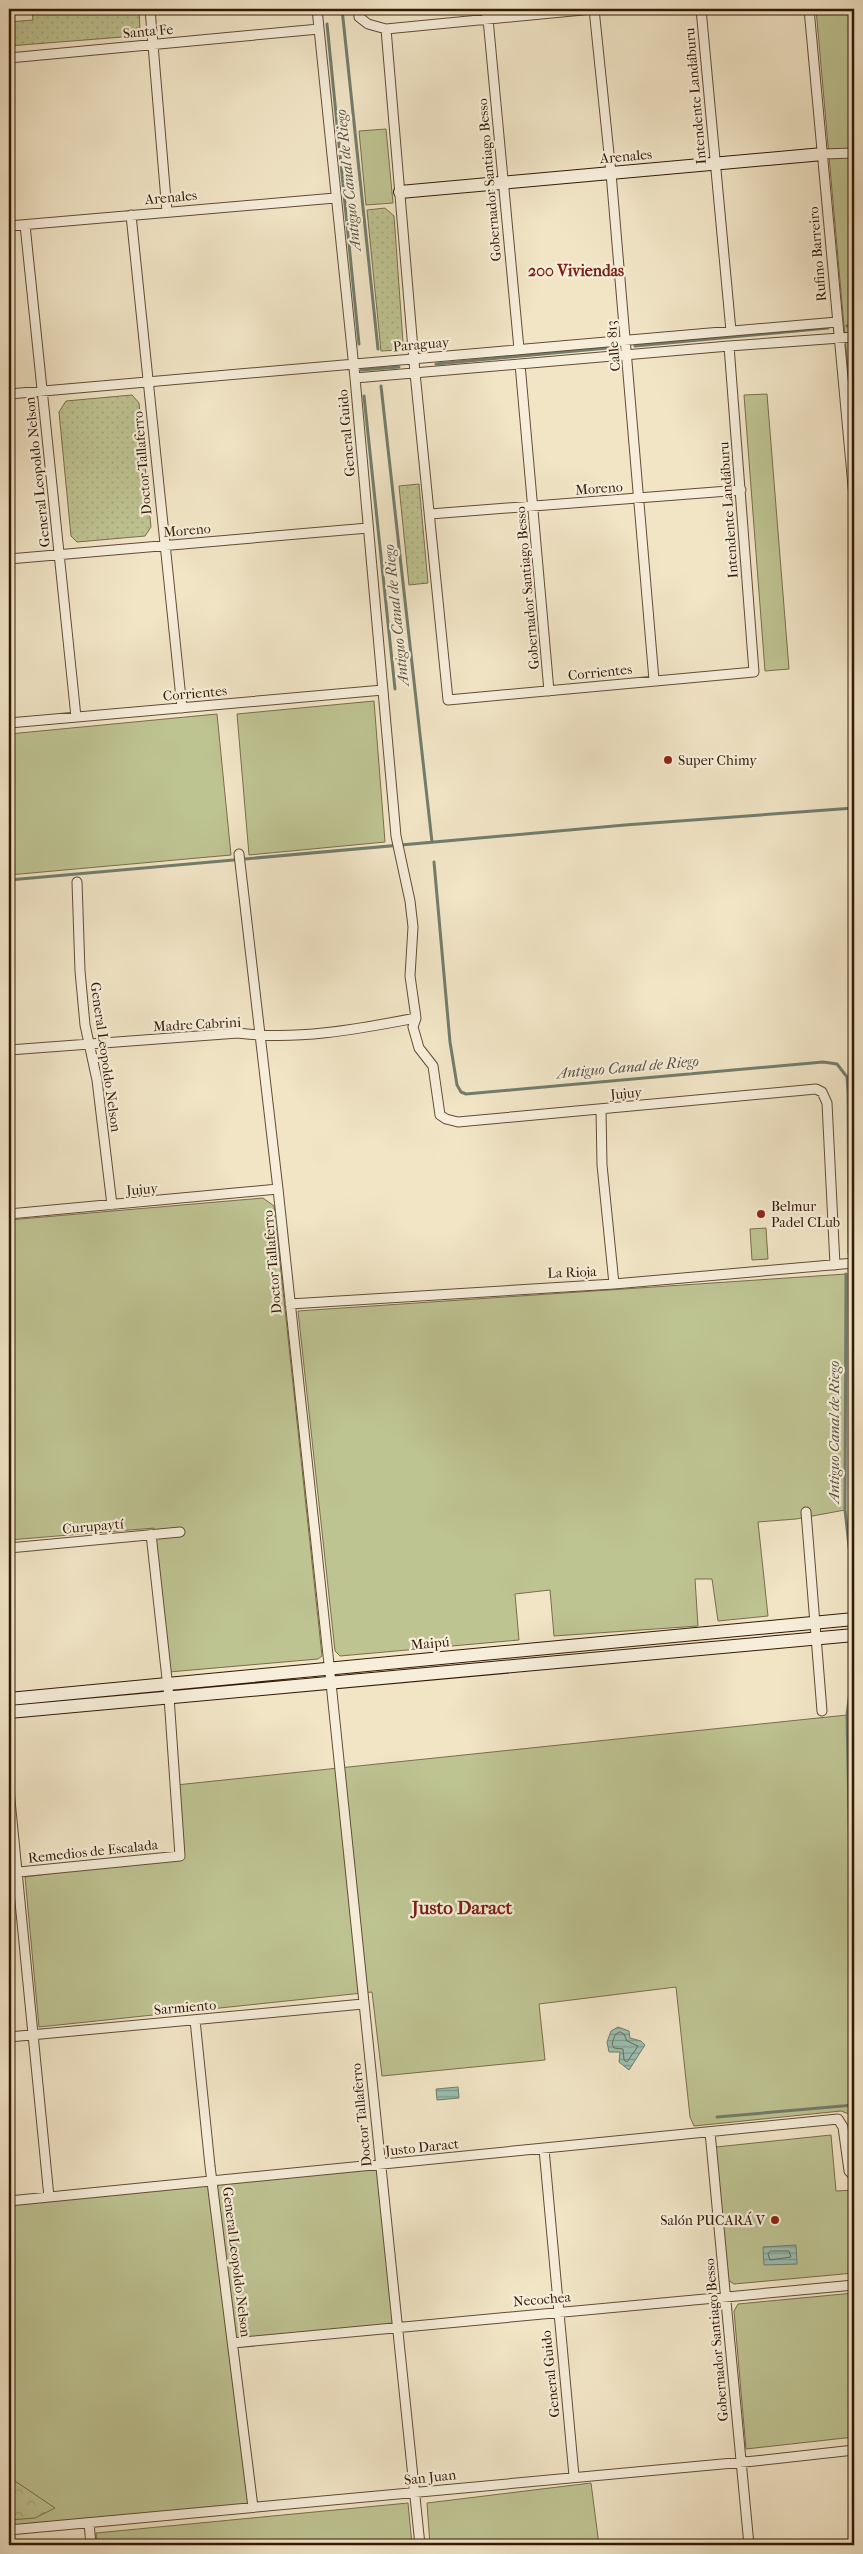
<svg xmlns="http://www.w3.org/2000/svg" width="863" height="2554" viewBox="0 0 863 2554" font-family="'IM FELL French Canon',serif">
  <style>
    .grass { fill: #bec392; stroke: #796e4b }
    .forest { fill: url(#forest-crowns); stroke: #796e4b }
    .park { fill: url(#park-dots); stroke: #796e4b }
    .water { fill: url(#water-rules); stroke: #727d6c }
    .lines { fill: none; stroke-linecap: round; stroke-linejoin: round }
    .shore { stroke: #686c5b; stroke-width: 1 }
    .stream { stroke: #727d6c; stroke-width: 3 }
    .street-casing { stroke: #634c34; stroke-width: 11 }
    .secondary-casing { stroke: #341904; stroke-width: 14 }
    .street { stroke: #f6eeda; stroke-width: 9 }
    .secondary { stroke: #f6eeda; stroke-width: 12 }
    .poi-dot { fill: #8f2418; stroke: #f6eeda; stroke-width: 2 }
    .labels { text-anchor: middle; stroke-width: 4.5; stroke-linejoin: round; paint-order: stroke }
    .street-label { font-size: 14px; fill: #341904; stroke: #f6eeda }
    .poi-label { font-size: 14px; fill: #341904; stroke: #f6eeda; text-anchor: start }
    .water-label { font-size: 15px; font-style: italic; fill: #585341; stroke: #f6eeda }
    .quarter-label { font-size: 16px; font-weight: bold; fill: #7a1f14; stroke: #f6eeda }
    .district-label { font-size: 19px; font-weight: bold; fill: #7a1f14; stroke: #f6eeda }
  </style>
  <defs>
    <pattern id="forest-crowns" width="20" height="18" patternUnits="userSpaceOnUse" patternTransform="scale(1.25)"><rect width="20" height="18" fill="#bec392"/><path d="M2 6a3 3 0 1 1 6 0M12 15a3 3 0 1 1 6 0" fill="none" stroke="#a4a77c"/></pattern>
    <pattern id="park-dots" width="8" height="8" patternUnits="userSpaceOnUse" patternTransform="scale(1.25)"><rect width="8" height="8" fill="#bec392"/><path d="M2 2h.1M6 6h.1" fill="none" stroke="#a4a77c" stroke-width="1.8" stroke-linecap="round"/></pattern>
    <pattern id="water-rules" width="6" height="5" patternUnits="userSpaceOnUse" patternTransform="scale(1.25)"><rect width="6" height="5" fill="#9bbfb2"/><path d="M0 2.5h6" fill="none" stroke="#7f9a8f"/></pattern>
  </defs>
  <rect width="100%" height="100%" fill="#f1e5c6"/>
  <filter id="stains"><feTurbulence type="fractalNoise" baseFrequency=".004" numOctaves="4"/><feColorMatrix values="0 0 0 0 .2 0 0 0 0 .09 0 0 0 0 .02 0 0 0 .5 -.17"/></filter>
  <radialGradient id="worn" r=".72"><stop offset=".6" stop-color="#630" stop-opacity="0"/><stop offset="1" stop-color="#630" stop-opacity=".3"/></radialGradient>
  <path class="grass" d="M816,9H854V439Z
    M386,129L393,203L366,205L359,131Z
    M767,394L789,669L765,671L744,395Z
    M374,701L385,842L249,855L237,714Z
    M217,714L231,855L9,875V734Z
    M263,1198L274,1206L322,1656L318,1659L169,1672L154,1528L9,1540V1220Z
    M766,1228L768,1259L752,1260L750,1229Z
    M846,1274L845,1510L796,1519L758,1522L768,1616L718,1621L712,1579H695L698,1626L554,1636L550,1590L515,1594L519,1640L340,1656L335,1651L298,1311Z
    M847,1715L850,1867L854,1875V2161L849,2114L841,2111L694,2126L690,2117L676,1987L539,2004L545,2060L382,2076L372,1992L39,2027L25,1877L180,1856L176,1785Z
    M831,2135L836,2191L854,2190V2273L734,2284L728,2280L716,2147Z
    M380,2165L396,2327L233,2343L253,2507L9,2531V2201Z
    M854,2293V2437L746,2449L734,2311L738,2304Z
    M591,2483L599,2545H430L427,2503Z
    M408,2503L412,2545H97L96,2533Z"/>
  <path class="forest" d="M9,2477L55,2508L35,2518L9,2520Z"/>
  <path class="park" d="M32,9H139L140,30L135,36L9,46V22L33,20Z
    M385,208L394,216L403,342L399,350L381,351L367,210Z
    M132,395L139,403L151,527L145,536L77,542L71,536L59,412L66,401Z
    M419,484L428,583L409,585L399,486Z"/>
  <path class="water" d="M618,2027L629,2031L630,2038L641,2041L645,2045L629,2070L619,2062L620,2052H609L607,2042L611,2031Z
    M458,2087L459,2098L437,2100L436,2089Z
    M796,2245L797,2264L764,2265L763,2247Z"/>
  <g class="lines">
    <path class="shore" d="M620,2032L624,2034L627,2041L638,2046L627,2062L624,2060L623,2049L614,2048L612,2044L615,2035Z
      M771,2251H789L791,2257L770,2260L768,2254Z"/>
    <path class="stream" d="M342,9L378,349
      M327,24L359,344
      M847,326L854,325
      M635,346L828,328
      M436,364L618,347
      M361,370L399,367
      M381,386L432,842
      M364,396L395,689
      M434,862L450,1042L457,1085L461,1092L466,1094L823,1062L837,1064L847,1077L848,1093L849,1253
      M9,880L625,825L854,808
      M846,1274L845,1510L854,1591
      M854,1660L847,1715L850,1867L854,1875
      M852,1872L854,2007
      M717,2117L854,2105"/>
    <g class="street-casing">
      <path id="street" d="M150,9L167,212
        M317,9L355,378L396,836L410,901L413,927L410,976L416,1018L413,1027L419,1048L433,1066L440,1115L446,1119L458,1122L816,1089L822,1092L827,1103L835,1265
        M358,9L359,17L368,24L386,29L593,9
        M485,9L488,19L519,349
        M594,9L611,173L654,680
        M701,9L731,331
        M809,9L854,497
        M386,29L415,373L448,700L754,672L729,346
        M9,58L319,29
        M823,154L854,153
        M131,215L182,708
        M25,225L76,717
        M9,226L335,198
        M520,364L549,691
        M355,378L729,346L854,337
        M9,394L837,322
        M430,514L741,490
        M9,559L368,528
        M9,723L383,690
        M239,854L278,1189L331,1683L420,2545
        M77,882L80,971L85,1025L97,1080L112,1205
        M9,1050L238,1033C297,1041 358,1029 416,1018
        M601,1109L602,1165L614,1284
        M9,1214L278,1189
        M290,1304L614,1284L854,1263
        M806,1512L822,1711
        M9,1548L180,1532
        M9,1790L49,2197
        M9,1873L180,1856L169,1697L151,1534
        M195,2020L210,2166L253,2507
        M9,2037L363,2004
        M710,2132L749,2545
        M544,2149L574,2476
        M9,2201L838,2119L843,2127L849,2171L854,2176
        M233,2343L854,2285
        M89,2523L91,2545
        M9,2530L755,2461L854,2450"/>
    </g>
    <g class="secondary-casing">
      <path id="secondary" d="M400,192L823,154
        M9,1699L854,1619
        M9,1712L854,1635"/>
    </g>
    <use href="#street" class="street"/>
    <use href="#secondary" class="secondary"/>
  </g>
  <g class="poi-dot">
    <circle cx="668" cy="760" r="5"/>
    <circle cx="761" cy="1214" r="5"/>
    <circle cx="775" cy="2220" r="5"/>
  </g>
  <g class="labels">
    <g class="street-label">
      <text transform="translate(148 31) rotate(-5)" y="5">Santa Fe</text>
      <text transform="translate(695 96) rotate(-95)" y="5">Intendente Landáburu</text>
      <text transform="translate(626 156) rotate(-5)" y="5">Arenales</text>
      <text transform="translate(489 180) rotate(-95)" y="5">Gobernador Santiago Besso</text>
      <text transform="translate(171 197) rotate(-5)" y="5">Arenales</text>
      <text transform="translate(817 254) rotate(-95)" y="5">Rufino Barreiro</text>
      <text transform="translate(421 344) rotate(-5)" y="5">Paraguay</text>
      <text transform="translate(613 346) rotate(-95)" y="5">Calle 813</text>
      <text transform="translate(346 433) rotate(-95)" y="5">General Guido</text>
      <text transform="translate(142 463) rotate(-95)" y="5">Doctor Tallaferro</text>
      <text transform="translate(37 472) rotate(-96)" y="5">General Leopoldo Nelson</text>
      <text transform="translate(599 488) rotate(-4)" y="5">Moreno</text>
      <text transform="translate(728 510) rotate(-94)" y="5">Intendente Landáburu</text>
      <text transform="translate(187 530) rotate(-5)" y="5">Moreno</text>
      <text transform="translate(527 588) rotate(-95)" y="5">Gobernador Santiago Besso</text>
      <text transform="translate(600 672) rotate(-6)" y="5">Corrientes</text>
      <text transform="translate(195 693) rotate(-5)" y="5">Corrientes</text>
      <text transform="translate(197 1024) rotate(-3)" y="5">Madre Cabrini</text>
      <text transform="translate(106 1057) rotate(82)" y="5">General Leopoldo Nelson</text>
      <text transform="translate(626 1093) rotate(-5)" y="5">Jujuy</text>
      <text transform="translate(142 1189) rotate(-5)" y="5">Jujuy</text>
      <text transform="translate(272 1262) rotate(-95)" y="5">Doctor Tallaferro</text>
      <text transform="translate(572 1272) rotate(-2)" y="5">La Rioja</text>
      <text transform="translate(93 1526) rotate(-5)" y="5">Curupaytí</text>
      <text transform="translate(430 1643) rotate(-5)" y="5">Maipú</text>
      <text transform="translate(93 1851) rotate(-6)" y="5">Remedios de Escalada</text>
      <text transform="translate(185 2007) rotate(-5)" y="5">Sarmiento</text>
      <text transform="translate(361 2115) rotate(-96)" y="5">Doctor Tallaferro</text>
      <text transform="translate(422 2147) rotate(-6)" y="5">Justo Daract</text>
      <text transform="translate(237 2262) rotate(83)" y="5">General Leopoldo Nelson</text>
      <text transform="translate(542 2299) rotate(-5)" y="5">Necochea</text>
      <text transform="translate(716 2340) rotate(-95)" y="5">Gobernador Santiago Besso</text>
      <text transform="translate(550 2374) rotate(-96)" y="5">General Guido</text>
      <text transform="translate(430 2477) rotate(-6)" y="5">San Juan</text>
    </g>
    <g class="poi-label">
      <text x="678" y="765">Super Chimy</text>
      <text x="771" y="1211">Belmur<tspan x="771" dy="16">Padel CLub</tspan></text>
      <text x="765" y="2225" text-anchor="end">Salón PUCARÁ V</text>
    </g>
    <g class="water-label">
      <text transform="translate(348 180) rotate(-96)" y="5">Antiguo Canal de Riego</text>
      <text transform="translate(396 615) rotate(-96)" y="5">Antiguo Canal de Riego</text>
      <text transform="translate(628 1067) rotate(-5)" y="5">Antiguo Canal de Riego</text>
      <text transform="translate(834 1432) rotate(-90)" y="5">Antiguo Canal de Riego</text>
    </g>
    <g class="quarter-label">
      <text x="576" y="276">200 Viviendas</text>
    </g>
    <g class="district-label">
      <text x="462" y="1914">Justo Daract</text>
    </g>
  </g>
  <rect width="863" height="2554" fill="none" stroke="#f1e5c6" stroke-width="30"/>
  <rect x="10" y="10" width="843" height="2534" fill="none" stroke="#341904" stroke-width="2.5"/>
  <rect x="15" y="15" width="833" height="2524" fill="none" stroke="#341904"/>
  <rect width="100%" height="100%" filter="url(#stains)"/>
  <rect width="100%" height="100%" fill="url(#worn)"/>
</svg>
